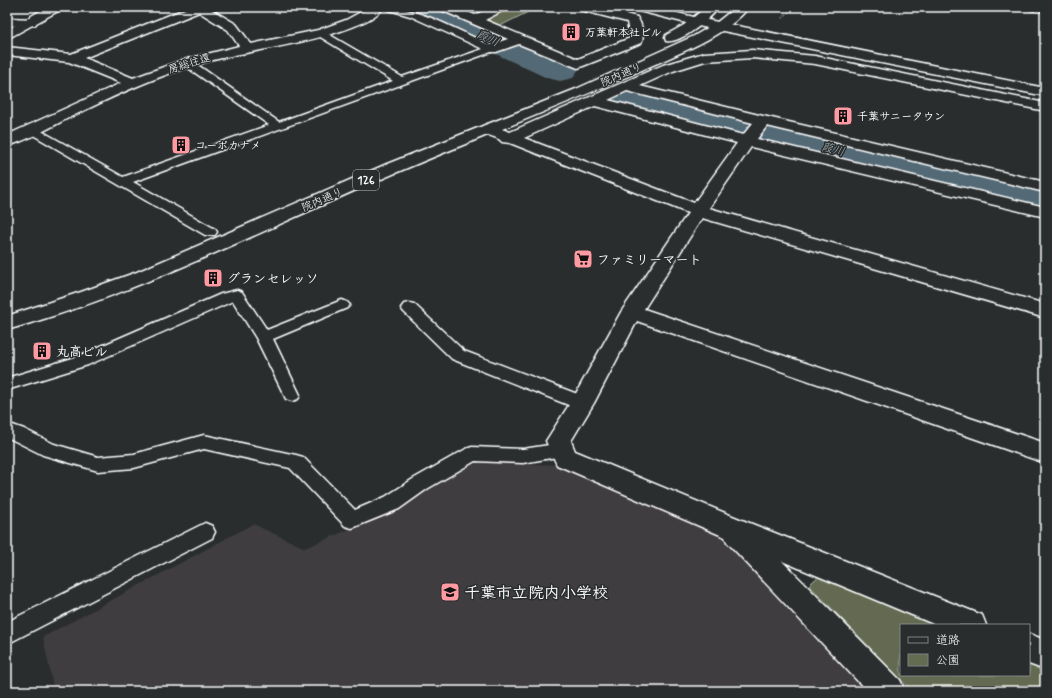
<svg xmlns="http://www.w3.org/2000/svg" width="1052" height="698" viewBox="0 0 1052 698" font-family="Mynerve,'Klee One',sans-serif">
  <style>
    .built { fill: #3f3c40 }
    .green { fill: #636b51; stroke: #b1b5a8 }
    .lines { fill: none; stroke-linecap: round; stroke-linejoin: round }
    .river { fill: #526a76; fill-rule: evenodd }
    .lane-casing { stroke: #fff; stroke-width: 3 }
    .street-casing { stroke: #fff; stroke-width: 3 }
    .secondary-casing { stroke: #fff; stroke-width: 3 }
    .primary-casing { stroke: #fff; stroke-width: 3 }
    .highway-casing { stroke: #fff; stroke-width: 3 }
    .path { stroke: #fff; stroke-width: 1.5; stroke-dasharray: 0.5 2; stroke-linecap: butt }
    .lane { fill: #2a2d2e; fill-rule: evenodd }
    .street { fill: #2a2d2e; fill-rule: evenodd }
    .secondary { fill: #2a2d2e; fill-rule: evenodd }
    .primary { fill: #2a2d2e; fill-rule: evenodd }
    .highway { fill: #2a2d2e; fill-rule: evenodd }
    .rail-casing { stroke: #fff; stroke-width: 3 }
    .rail { stroke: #2a2d2e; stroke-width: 2; stroke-dasharray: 5.5; stroke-linecap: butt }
    .labels { text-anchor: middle; stroke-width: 3; stroke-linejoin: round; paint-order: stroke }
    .far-poi-label { font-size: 11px; font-weight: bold; fill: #fff; stroke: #2a2d2e; text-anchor: start }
    .far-street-label { font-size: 11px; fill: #fff; stroke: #2a2d2e }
    .far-water-label { font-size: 12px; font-style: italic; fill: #a8b4ba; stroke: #2a2d2e }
    .shield { fill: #2a2d2e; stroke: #bfc0c0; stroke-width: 1 }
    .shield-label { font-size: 12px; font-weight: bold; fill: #fff }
    .poi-label { font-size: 13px; font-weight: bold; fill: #fff; stroke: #2a2d2e; text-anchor: start }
    .near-poi-label { font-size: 16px; font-weight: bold; fill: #fff; stroke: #2a2d2e; text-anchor: start }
  </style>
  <rect width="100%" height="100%" fill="#2a2d2e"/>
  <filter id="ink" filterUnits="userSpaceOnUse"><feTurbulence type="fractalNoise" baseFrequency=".025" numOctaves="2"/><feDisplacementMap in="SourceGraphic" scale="8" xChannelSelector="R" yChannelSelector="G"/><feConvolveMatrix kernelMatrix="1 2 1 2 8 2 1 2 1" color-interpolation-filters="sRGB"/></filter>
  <g filter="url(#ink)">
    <path class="built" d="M470,461L557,465L719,534L867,691H54L43,637L253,524L305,548L395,510Z"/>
    <path class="green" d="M505,7H538L498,27L484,21L483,18Z
      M823,572L947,625H901V675H1029V660L1045,667V691H912L809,585Z"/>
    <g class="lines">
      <path class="river" d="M400,7H448L573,62L578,70L573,78L560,81L547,78L420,18L405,14Z
        M621,85L1045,186V214L607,105L602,97L607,89Z"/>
      <g class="lane-casing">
        <path id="lane" d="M385,7C418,7 463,33 494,47L496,49L494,51L133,182L215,229L217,232L215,235H205L28,132L26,130L28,128H36L123,177L269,125L184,65L183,63L184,61H192L279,122L393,81L317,35L315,33L317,31H323L402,77L483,49L410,16L386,9Z
          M237,290L242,292L267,330L342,300L347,302L350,305L347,308L273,339L300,395L298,399L292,401L286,399L256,338L233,301L88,365L7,390V378L76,357L221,294Z
          M409,303L414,304L464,351L588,398L591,403L588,408L582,409L576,408L452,359L404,312L401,308L404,304Z
          M7,423L24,429L54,444L98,457L134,454L204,435L296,455L303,457L355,510L385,497L413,479L466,449L472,447L523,449L562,443L568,445L571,450L568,455L523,463L475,461L427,489L399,509L352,528L345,526L290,468L204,449L134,468L98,471L43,455L7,437Z
          M205,523L212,526L215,532L212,538L7,644V622Z"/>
      </g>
      <g class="street-casing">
        <path id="street" d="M190,7H207L236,24L251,44L318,30L346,20L370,7H384C365,35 261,49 226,57C175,68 126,90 79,113C57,123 30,140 7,146V135L121,83L69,62L7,55V47L71,54ZM199,12L228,30L239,46L183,60L133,78L84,58Z
          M439,7H455L475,15L491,7H506L504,10L485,20L578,59L630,38L627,22L580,10L578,7H598L637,17C642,24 645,36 641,43L578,68L519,44L496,52H486L484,49L486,46L508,39L441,10Z
          M752,50L815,56L1045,103V111L815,64L752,58L705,61L673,71L640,86L763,116L1045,182V192L767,126L757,139L1045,207V217L751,147L709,208L1045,304V318L702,218L644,309L1045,443V463L637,321L594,403L571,441L575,451L742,520L982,615L986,625H936L782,561L900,680L905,691H867L727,542L725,537L557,465L546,441L574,397L621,312L688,213L510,143L502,142C497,135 485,137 480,129L483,126L488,124L510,132L663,65L704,53ZM627,91L753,123L743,135L608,100ZM595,106L737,143L694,203L524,138Z
          M1029,634L1045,640V670L1029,664Z"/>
      </g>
      <g class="secondary-casing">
        <path id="secondary" d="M633,7H653L698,18L1045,88V96L698,26L635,10Z
          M7,18L35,19L37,22L35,25L7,26Z"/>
      </g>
      <g class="primary-casing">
        <path id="primary" d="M47,7H62L60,10L7,39V30Z"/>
      </g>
      <g class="highway-casing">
        <path id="highway" d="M706,7H719C711,18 681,44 666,41L665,38L666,35L684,25Z
          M736,7H749C725,37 679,53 644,69C564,105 481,137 400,171C270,226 144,292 7,330V316L81,292L137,272L387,164L576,89L694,36L716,23Z"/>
      </g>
      <path class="path" d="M783,18L794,7"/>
      <use href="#lane" class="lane"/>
      <use href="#street" class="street"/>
      <use href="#secondary" class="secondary"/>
      <use href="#primary" class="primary"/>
      <use href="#highway" class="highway"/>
      <g class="rail-casing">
        <path id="rail" d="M1013,7L1045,12"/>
      </g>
      <use href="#rail" class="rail"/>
    </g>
  </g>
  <defs>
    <g id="building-square" transform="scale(1)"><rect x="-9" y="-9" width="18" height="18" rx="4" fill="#ff9aa2" stroke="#2a2d2e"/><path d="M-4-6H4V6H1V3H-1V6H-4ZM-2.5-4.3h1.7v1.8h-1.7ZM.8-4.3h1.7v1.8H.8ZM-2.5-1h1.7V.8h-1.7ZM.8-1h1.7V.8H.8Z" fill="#111"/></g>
    <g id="supermarket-square" transform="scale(1)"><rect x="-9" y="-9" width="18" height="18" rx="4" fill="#ff9aa2" stroke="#2a2d2e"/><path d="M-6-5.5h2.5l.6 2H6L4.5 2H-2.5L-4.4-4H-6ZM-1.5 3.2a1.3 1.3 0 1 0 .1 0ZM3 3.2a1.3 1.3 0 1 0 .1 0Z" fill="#111"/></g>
    <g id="school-square" transform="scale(1)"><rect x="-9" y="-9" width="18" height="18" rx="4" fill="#ff9aa2" stroke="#2a2d2e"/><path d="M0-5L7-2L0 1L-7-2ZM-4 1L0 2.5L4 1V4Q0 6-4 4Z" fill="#111"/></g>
  </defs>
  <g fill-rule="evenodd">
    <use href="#building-square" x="571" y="32"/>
    <use href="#building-square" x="843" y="116"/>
    <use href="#building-square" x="181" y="145"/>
    <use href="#supermarket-square" x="583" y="259"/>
    <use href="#building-square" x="213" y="278"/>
    <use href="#building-square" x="42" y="351"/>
    <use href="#school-square" x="450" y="592"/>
  </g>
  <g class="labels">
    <g class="far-poi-label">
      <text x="585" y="36">万葉軒本社ビル</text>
      <text x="857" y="120">千葉サニータウン</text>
      <text x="195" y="149">コーポカナメ</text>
    </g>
    <g class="far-street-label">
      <text transform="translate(189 63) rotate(-17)" y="4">房総往還</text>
      <text transform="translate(621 74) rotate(-24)" y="4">院内通り</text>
      <text transform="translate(322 199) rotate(-24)" y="4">院内通り</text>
    </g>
    <g class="far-water-label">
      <text transform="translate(488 38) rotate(24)" y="4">葭川</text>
      <text transform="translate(833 149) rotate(14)" y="4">葭川</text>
    </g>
    <rect class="shield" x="353" y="170" width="26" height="20" rx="3"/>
    <g class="shield-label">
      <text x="366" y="184">126</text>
    </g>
    <g class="poi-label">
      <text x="597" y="264">ファミリーマート</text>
      <text x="227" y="283">グランセレッソ</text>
      <text x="56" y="356">丸高ビル</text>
    </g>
    <g class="near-poi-label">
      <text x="464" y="598">千葉市立院内小学校</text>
    </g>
  </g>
  <rect width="1052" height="698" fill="none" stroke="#2a2d2e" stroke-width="24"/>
  <rect x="12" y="12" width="1028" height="674" fill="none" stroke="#fff" stroke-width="1.5" filter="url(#ink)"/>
  <rect x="900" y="624" width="130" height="52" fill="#2a2d2e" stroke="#7f8182"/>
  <rect x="908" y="637" width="20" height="6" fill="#2a2d2e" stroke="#7f8182"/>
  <text x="936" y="644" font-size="12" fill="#ffffff">道路</text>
  <rect x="908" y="654" width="20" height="12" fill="#636b51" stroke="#7f8182"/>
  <text x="936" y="664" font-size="12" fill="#ffffff">公園</text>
</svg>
